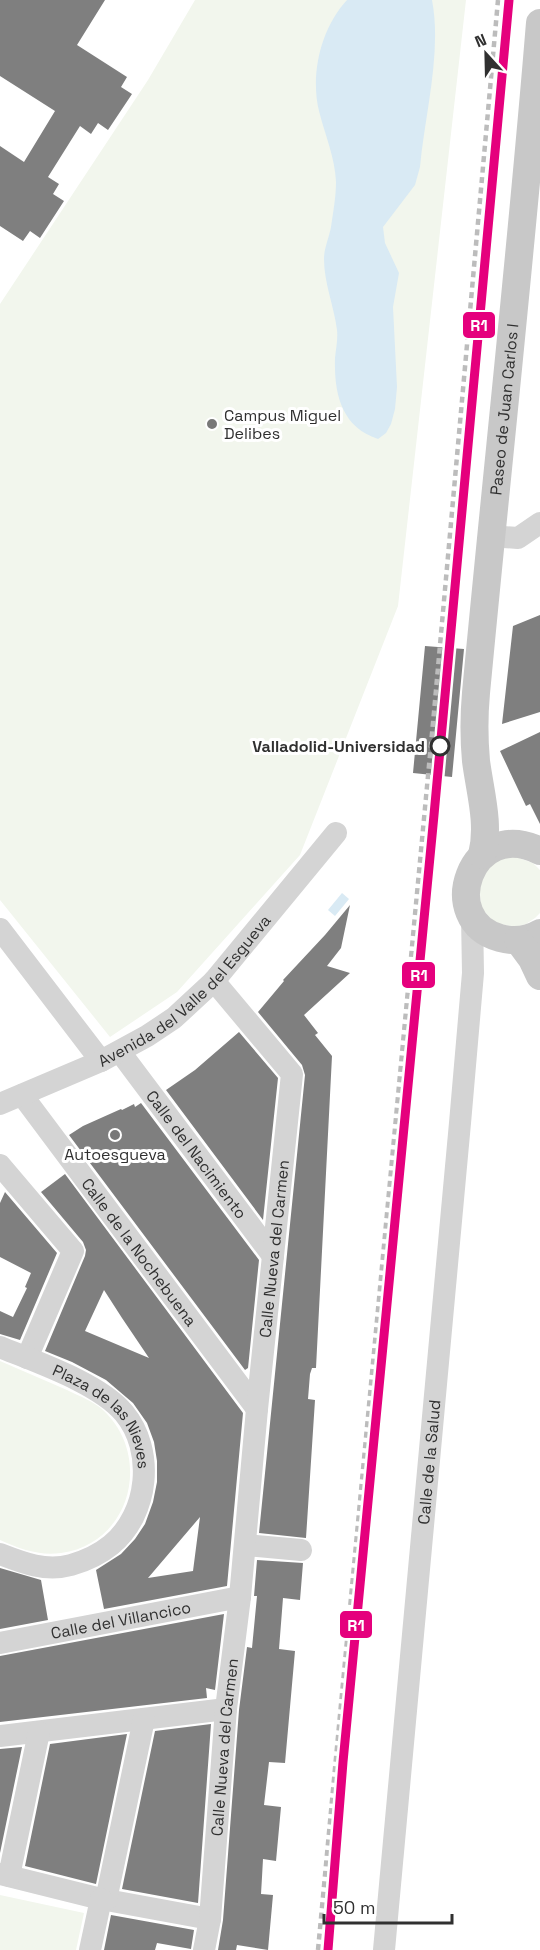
<svg xmlns="http://www.w3.org/2000/svg" width="540" height="1950" viewBox="0 0 540 1950" font-family="'Space Grotesk',sans-serif">
  <style>
    .green { fill: #f2f6ed }
    .water { fill: #d9eaf4 }
    .building { fill: #7f7f7f; fill-rule: evenodd }
    .lines { fill: none; stroke-linecap: round; stroke-linejoin: round }
    .minor { stroke: #d4d4d4; stroke-width: 22 }
    .major { stroke: #c8c8c8; stroke-width: 28 }
    .rail { stroke: #bcbcbc; stroke-width: 4.5; stroke-dasharray: 6 4.5; stroke-linecap: butt }
    .rail-1-casing { stroke: #fff; stroke-width: 14 }
    .rail-1 { stroke: #e5007d; stroke-width: 9 }
    .poi-dot { fill: #787878; stroke: #fff; stroke-width: 2 }
    .stop-dot { fill: #fff; stroke: #303030; stroke-width: 3 }
    .labels { text-anchor: middle; stroke-width: 6; stroke-linejoin: round; paint-order: stroke }
    .street-label { font-size: 16px; fill: #303030; stroke: #fff }
    .poi-label { font-size: 16px; fill: #303030; stroke: #fff; text-anchor: start }
    .stop-label { font-size: 16px; font-weight: bold; fill: #303030; stroke: #fff; text-anchor: end }
    .line-badge { stroke: #fff; stroke-width: 2 }
    .badge-label { font-size: 16px; text-anchor: middle; font-weight: bold; fill: #fff }
  </style>
  <rect width="100%" height="100%" fill="#fff"/>
  <path class="green" d="M195,0H466L398,606L300,855L177,992L110,1037L0,900V304L148,80Z
    M513,856L533,863L540,870V913L535,918L526,924L516,927L495,923L481,908L479,877L493,861Z
    M0,1361C22,1371 45,1380 67,1390C79,1396 93,1401 103,1410C153,1456 131,1544 61,1553C39,1556 20,1549 0,1540Z
    M0,1895L84,1913L76,1950H0Z"/>
  <path class="water" d="M347,0H432C442,52 425,114 420,167L415,185L383,227L385,243L399,273L393,307L397,387L395,409L391,424L386,433L378,439C341,427 334,393 335,358C336,348 338,340 337,330C334,306 324,283 324,259C324,248 329,238 331,227C333,213 336,197 336,182C335,157 325,135 319,111C310,74 321,28 347,0Z
    M342,893L349,899L335,916L328,910Z"/>
  <path class="building" d="M0,0H105L77,45L127,77L121,87L132,94L108,130L98,123L91,134L80,126L48,177L59,184L53,194L64,201L40,238L30,231L23,241L0,226V146L24,162L55,111L0,76Z
    M540,615V712L502,724L513,626Z
    M425,646L464,649L452,777L413,773Z
    M540,732V824L530,804L526,806L500,751Z
    M350,905L341,948L327,966L350,973L304,1015L318,1033L315,1035L332,1056L316,1368H312L310,1374L308,1399L315,1400L306,1538L259,1533L305,1075L302,1065L258,1012L284,981L283,980L325,935Z
    M239,1032L278,1078L263,1220L166,1090L195,1070Z
    M141,1103L259,1260L248,1368L245,1370L69,1135L83,1126L121,1109L122,1110L134,1104L135,1107Z
    M65,1174L243,1413L227,1586L104,1609L96,1570L121,1554L135,1539L145,1524L153,1502L157,1482V1461L154,1442L147,1423L133,1403L106,1380L72,1362L45,1351L85,1256L86,1250L83,1242L41,1192ZM104,1290L122,1318L149,1358L85,1331ZM200,1517L193,1571L148,1578Z
    M5,1192L57,1253L20,1340L0,1334V1311L13,1317L27,1288L25,1287L31,1273L0,1257V1203Z
    M257,1560L303,1563L300,1600L283,1598L279,1649L295,1651L285,1763L269,1762L264,1805L281,1807L276,1861L263,1859L262,1877L261,1894L273,1895L268,1950L237,1945L236,1950H218L223,1920L239,1710L247,1647L252,1648L257,1596H254Z
    M0,1568L41,1580L48,1620L0,1629Z
    M224,1614L215,1690L206,1688L207,1698L0,1722V1656Z
    M211,1724L198,1903L122,1889L155,1731Z
    M127,1734L96,1884L25,1866L50,1744Z
    M22,1747L0,1853V1749Z
    M111,1915L194,1930L191,1949L157,1943L155,1950H104Z"/>
  <g class="lines">
    <g class="minor">
      <path d="M490,536L518,538L540,523"/>
      <path d="M0,929L101,1061"/>
      <path id="s1" d="M120,1052L273,1256"/>
      <path id="s2" d="M22,1095L257,1409"/>
      <path id="s3" d="M0,1104L101,1061L147,1036L174,1018L214,981L336,833"/>
      <path d="M0,1165L73,1251L27,1358"/>
      <path id="s4" d="M0,1347C36,1362 99,1383 124,1413C155,1450 149,1514 111,1545C100,1554 85,1561 71,1565C46,1572 23,1563 0,1554"/>
      <path d="M245,1545L301,1550"/>
      <path id="s5" d="M0,1643L240,1597"/>
      <path d="M0,1736L226,1709"/>
      <path d="M0,1874L101,1899L210,1919"/>
      <path d="M9,1876L39,1732"/>
      <path d="M106,1900L144,1719"/>
      <path d="M90,1950L101,1899"/>
      <path id="s6" d="M204,1950L210,1919L226,1709L240,1597L257,1409L292,1074L214,981"/>
      <path id="s7" d="M384,1950L460,1123L473,973L472,916"/>
    </g>
    <g class="major">
      <path d="M540,851C470,816 436,921 500,938C514,942 528,940 540,933"/>
      <path id="s8" d="M482,855C490,824 480,792 476,761C474,739 474,715 476,693C497,469 522,246 540,23"/>
      <path d="M518,940L532,959L540,976"/>
    </g>
    <path class="rail" d="M318,1950L434,712L498,0"/>
    <g class="rail-1-casing">
      <path id="rail-1" d="M328,1950L343,1762L434,815L509,0"/>
    </g>
    <use href="#rail-1" class="rail-1"/>
  </g>
  <g class="poi-dot">
    <circle cx="212" cy="424" r="6"/>
    <circle cx="115" cy="1135" r="6"/>
  </g>
  <circle class="stop-dot" cx="440" cy="746" r="9"/>
  <g class="labels">
    <g class="street-label">
      <text dy="6" stroke="none"><textPath href="#s8" startOffset="448">Paseo de Juan Carlos I</textPath></text>
      <text dy="6" stroke="none"><textPath href="#s3" startOffset="220">Avenida del Valle del Esgueva</textPath></text>
      <text dy="6" stroke="none"><textPath href="#s1" startOffset="128">Calle del Nacimiento</textPath></text>
      <text dy="6" stroke="none"><textPath href="#s6" startOffset="705">Calle Nueva del Carmen</textPath></text>
      <text dy="6" stroke="none"><textPath href="#s2" startOffset="196">Calle de la Nochebuena</textPath></text>
      <text dy="6" stroke="none"><textPath href="#s4" startOffset="130">Plaza de las Nieves</textPath></text>
      <text dy="6" stroke="none"><textPath href="#s7" startOffset="490">Calle de la Salud</textPath></text>
      <text dy="6" stroke="none"><textPath href="#s5" startOffset="123">Calle del Villancico</textPath></text>
      <text dy="6" stroke="none"><textPath href="#s6" startOffset="204">Calle Nueva del Carmen</textPath></text>
    </g>
    <g class="poi-label">
      <text x="224" y="421">Campus Miguel<tspan x="224" dy="18">Delibes</tspan></text>
      <text x="115" y="1160" text-anchor="middle">Autoesgueva</text>
    </g>
    <g class="stop-label">
      <text x="425" y="752">Valladolid-Universidad</text>
    </g>
  </g>
  <g class="line-badge">
    <rect x="462" y="311" width="34" height="28" rx="6" fill="#e5007d"/>
    <rect x="401" y="961" width="35" height="28" rx="6" fill="#e5007d"/>
    <rect x="339" y="1610" width="34" height="29" rx="6" fill="#e5007d"/>
  </g>
  <g class="badge-label">
    <text x="479" y="331">R1</text>
    <text x="419" y="981">R1</text>
    <text x="356" y="1631">R1</text>
  </g>
  <g transform="translate(486 54) rotate(338)" stroke="#ffffff" stroke-width="4.5" paint-order="stroke">
  <path d="M0-4.5L10 22L0 15L-10 22Z" fill="#303030"/>
  <text y="-9" font-size="16" font-weight="bold" text-anchor="middle" fill="#303030">N</text>
  </g>
  <path d="M324 1914v9h128v-9" fill="none" stroke="#303030" stroke-width="3"/>
  <text x="333" y="1914" font-size="18" fill="#303030" stroke="#ffffff" stroke-width="4.5" paint-order="stroke">50 m</text>
</svg>
